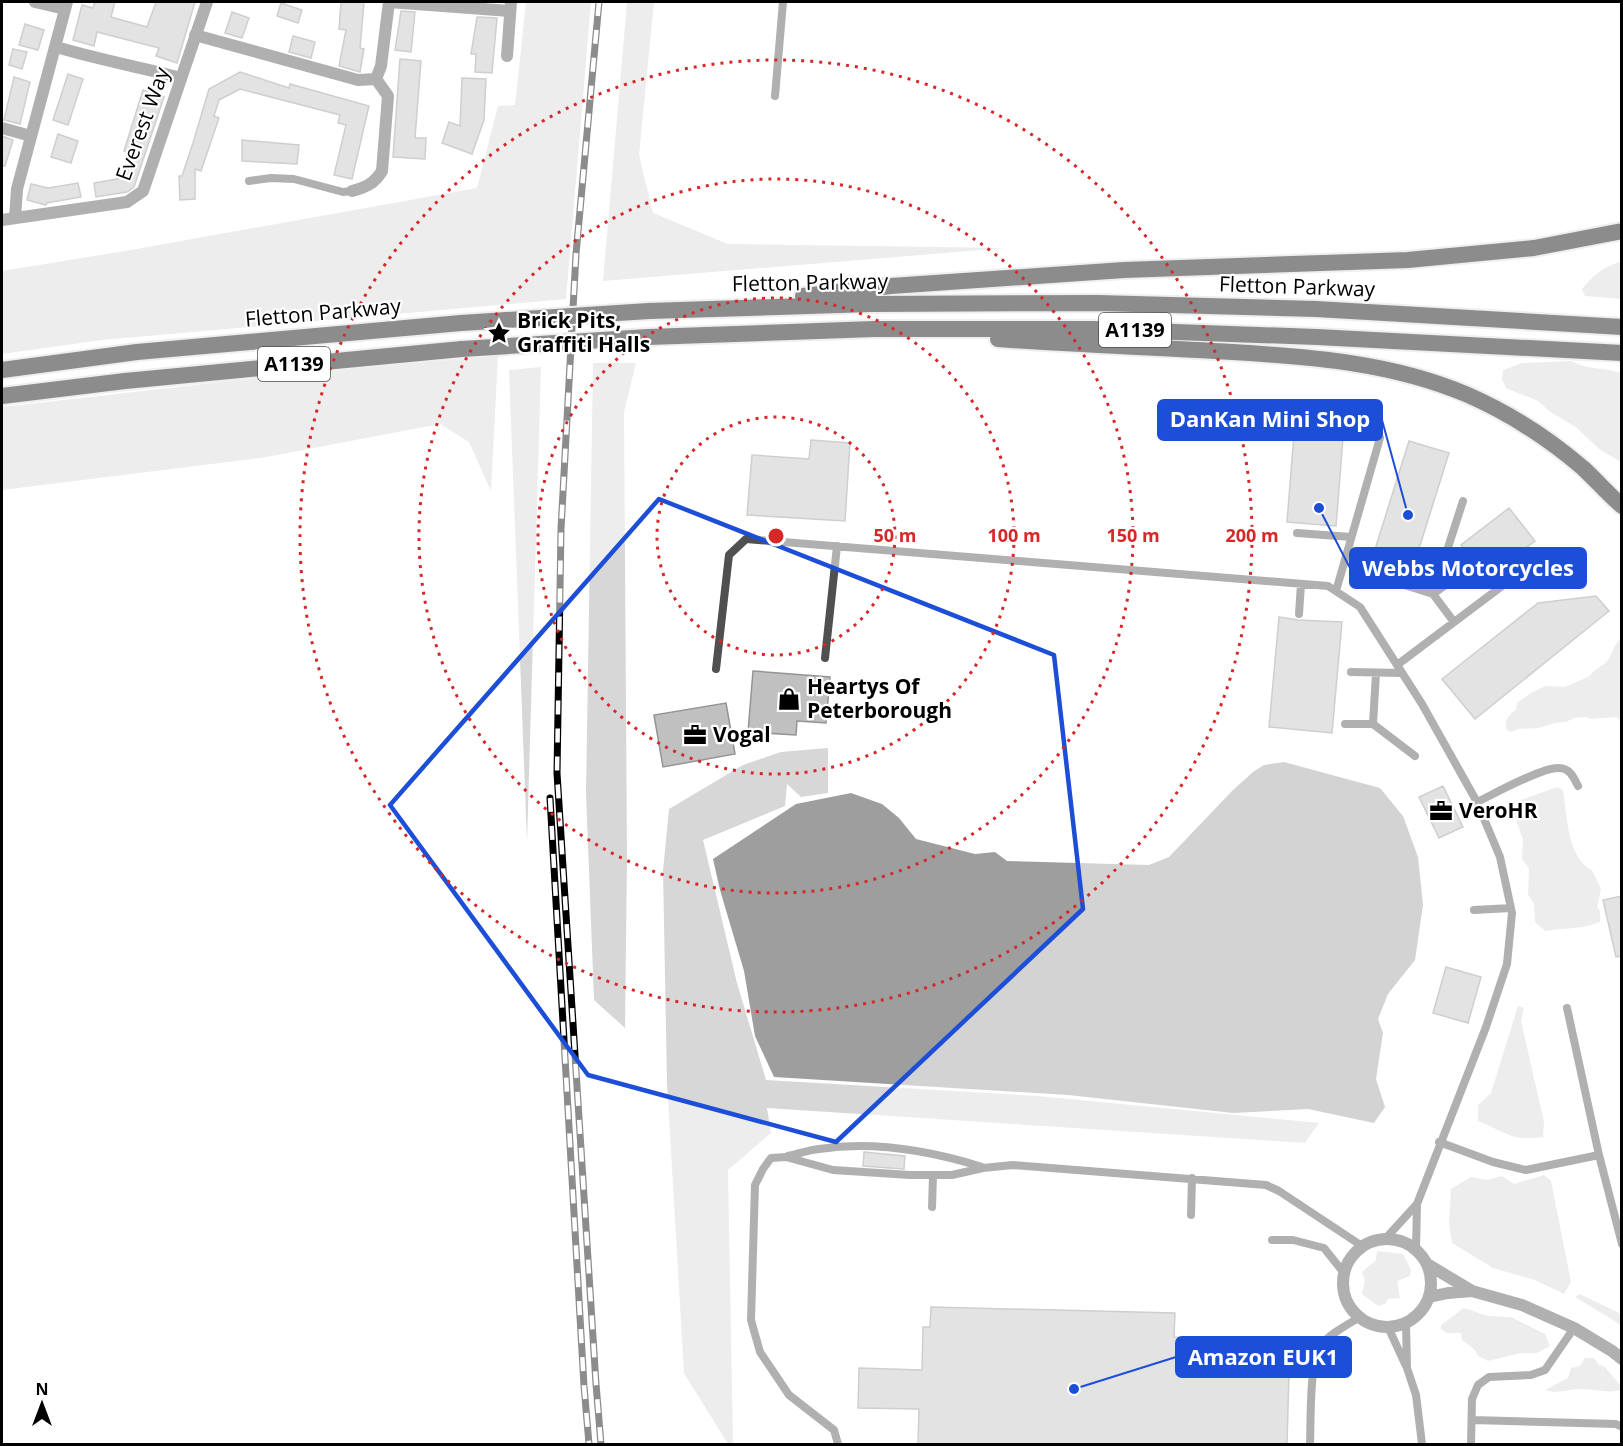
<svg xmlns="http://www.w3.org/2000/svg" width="1623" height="1446" viewBox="0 0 1623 1446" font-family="'Open Sans',sans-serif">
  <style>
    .green { fill: #d7d7d7 }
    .water { fill: #9e9e9e }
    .building { fill: #c0c0c0; stroke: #949494; stroke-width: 1.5 }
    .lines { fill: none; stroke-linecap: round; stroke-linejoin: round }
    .trunk-casing { stroke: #dbdbdb; stroke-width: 20 }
    .service { stroke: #505050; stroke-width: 8 }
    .minor { stroke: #505050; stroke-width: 12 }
    .trunk { stroke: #000; stroke-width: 16 }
    .rail-casing { stroke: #000; stroke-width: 7 }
    .rail { stroke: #fff; stroke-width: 4.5; stroke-dasharray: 14; stroke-linecap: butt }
    .trunk-bridge-casing { stroke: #dbdbdb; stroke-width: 20; stroke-linecap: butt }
    .trunk-bridge { stroke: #000; stroke-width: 16 }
    .marked { fill: none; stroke: #1d4ed8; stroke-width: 4.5; stroke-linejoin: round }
    .ring { fill: none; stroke: #d62828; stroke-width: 3; stroke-dasharray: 3 6 }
    .labels { text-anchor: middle; stroke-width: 4.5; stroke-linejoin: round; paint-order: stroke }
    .shield { fill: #fff; stroke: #4c4c4c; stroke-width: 1.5 }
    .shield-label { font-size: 20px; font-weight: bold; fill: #000 }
    .street-label { font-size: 21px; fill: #000; stroke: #fff }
    .poi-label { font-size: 21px; font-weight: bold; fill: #000; stroke: #fff; text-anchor: start }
    .centre { fill: #d62828; stroke: #fff; stroke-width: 3 }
    .ring-label { font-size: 18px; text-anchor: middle; font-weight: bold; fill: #d62828; stroke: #fff; stroke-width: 4.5; stroke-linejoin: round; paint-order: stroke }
    .leader { fill: none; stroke: #1d4ed8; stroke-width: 2 }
    .callout-dot { fill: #1d4ed8; stroke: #fff; stroke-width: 2 }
    .callout { fill: #1d4ed8; stroke: #1d4ed8; stroke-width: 2 }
    .callout-label { font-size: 22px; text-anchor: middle; font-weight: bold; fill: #fff }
  </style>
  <rect width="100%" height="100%" fill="#fff"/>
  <path class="green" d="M526,2H591L566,299L102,340L2,354V271L131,250L477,188L498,106L515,105Z
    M627,2H654L639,155L653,213L728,244L1006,248L603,281Z
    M1621,262V299L1585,296L1582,289C1593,275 1604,266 1621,262Z
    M498,356L491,491L469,442L440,424L261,458L2,490V407L290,374Z
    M1571,361C1587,370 1604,367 1621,373V462L1599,449L1577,428L1549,411L1538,401L1506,388L1502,379L1503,370L1522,363Z
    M593,363H636L624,412L627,857L625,1028L594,1000L586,793Z
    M541,367L527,842L509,370Z
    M1621,639V721L1616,717L1592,719L1586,717L1574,718L1566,722L1555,723L1539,728L1518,729L1511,732L1507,730C1503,722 1509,714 1516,710L1517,703L1531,693L1545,686L1565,687L1590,676C1594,668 1603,667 1608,660C1614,651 1613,645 1621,639Z
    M828,748V793L801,797L787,784L785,806L703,840L737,983L766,1080L1038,1096L1319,1123L1305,1143L767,1108L771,1133L728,1170L733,1444H728L684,1373L667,1083L663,871L669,809L743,765L781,752Z
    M1557,787L1563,790C1567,814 1567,858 1592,870L1601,889L1597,907L1600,911V922C1583,929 1564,928 1545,931L1535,922L1534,904L1528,895L1529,868L1522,859L1523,840L1513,811L1521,800Z
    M1518,1006L1524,1008L1521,1021L1544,1122L1543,1137C1511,1142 1506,1132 1478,1121V1105L1491,1093Z
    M1544,1175L1551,1181L1571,1282L1564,1294L1535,1280L1493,1268L1452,1243L1449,1223L1451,1189L1471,1177L1487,1180L1502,1176L1514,1184Z
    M1377,1251L1403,1254L1411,1270L1410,1276L1397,1281L1400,1298L1388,1299L1385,1304L1378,1306L1362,1294L1365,1281L1362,1272L1376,1260Z
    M1580,1294L1621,1314V1325L1575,1297Z
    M1464,1308L1488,1316L1511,1317L1545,1334L1550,1346L1537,1353H1521L1488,1361L1478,1356L1475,1350L1462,1340L1461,1333H1447L1441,1329V1325Z
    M1585,1358H1594L1599,1365L1605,1367L1621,1386V1390C1605,1394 1594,1388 1578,1389C1566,1390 1557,1394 1545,1390L1568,1378L1571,1368L1580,1366Z"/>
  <path class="water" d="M1284,762L1380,788L1403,816L1418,857L1423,905L1415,960L1388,994L1378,1019L1383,1033L1376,1079L1385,1107L1374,1123L1308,1109L1233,1113L1068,1095L774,1077L755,1036L744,971L720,890L713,859L796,804L851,793L882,804L899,818L916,839L975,854L995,852L1007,861L1149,865L1169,857L1232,791L1253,772L1264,765Z"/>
  <path class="building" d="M95,2H115L111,17L147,27L156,2H195L177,63L156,56L159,48L97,32L94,46L73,40L82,5L93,8Z
    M341,2H364L360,48L364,49L360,72L339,66L346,30L339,29Z
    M281,3L302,10L298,23L277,16Z
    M401,11L415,12L411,52L395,50Z
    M232,12L249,18L242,38L225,33Z
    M477,17L497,18L492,73L475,72L476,54H471Z
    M25,24L44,30L38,50L19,45Z
    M293,36L315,42L311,58L289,52Z
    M13,49L27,52L22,69L9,65Z
    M400,59L421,61L415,138H426L425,159L393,157Z
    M240,72L289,88L290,84L369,106L352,179L334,175L346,125L338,123L340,115L240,89L219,100L214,116L219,118L201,171L195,169V199L180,200L179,176H182L193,143L209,89Z
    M68,74L83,79L68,125L53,120Z
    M14,77L30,82L20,124L4,120Z
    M462,78L486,79L484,120L472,154L442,143L449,122L460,126Z
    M143,90L164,97L134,187L127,192L96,197L94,183L122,178L130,153L124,151Z
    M58,134L78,141L71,163L51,157Z
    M2,136L13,140L5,166H2Z
    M242,140L299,145L297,164L242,161Z
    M78,183L81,197L47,203L46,205L27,200L31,184L48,188Z
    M1294,434L1343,438L1336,526L1287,522Z
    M811,440L850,443L845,521L747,515L752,455L809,459Z
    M1409,441L1449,453L1412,571L1372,559Z
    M1509,508L1535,541L1486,578L1461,545Z
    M1596,596L1609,611L1475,719L1442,679L1538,603Z
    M1279,617L1298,620L1342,622L1332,733L1269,727Z
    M753,671L830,677L826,723L797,721L796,735L748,732Z
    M726,703L735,754L663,767L654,715Z
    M1443,786L1463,827L1439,838L1419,797Z
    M1622,896V956L1616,957L1603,900Z
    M1446,967L1481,977L1468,1023L1433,1013Z
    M864,1152L905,1156L904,1169L863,1166Z
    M931,1307L1175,1313L1174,1337L1290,1339L1287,1444H918L919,1409L858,1408L859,1368L922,1370L923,1327H930Z"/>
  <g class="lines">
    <g class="trunk-casing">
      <path id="trunk" d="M803,296L891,286L1124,270L1408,260L1534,248L1622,231
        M649,311L871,304L1098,303L1316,309L1622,327
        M648,337L874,329H1094L1317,337L1622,353
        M998,339C1076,345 1155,347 1233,352C1314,357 1393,363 1468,395C1509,413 1549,439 1583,468C1596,480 1608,494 1622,506
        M2,370L137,352L461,323
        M2,396L125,381L462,349"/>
    </g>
    <path class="service" d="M775,96L783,2
      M249,181L271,178L294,179L343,192L352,191
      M1297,533L1351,537
      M1395,582L1433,594L1454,622
      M1336,591L1380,438
      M1433,594L1463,501
      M1433,594L1467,570
      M1299,614L1301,584
      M825,658L837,546
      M1397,665L1510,580
      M716,669L729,555L746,539L1328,586L1360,607L1422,704L1477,802L1500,857L1512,913L1507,964L1486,1027L1417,1204L1386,1238
      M1351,672L1402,673
      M1345,724H1373L1415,756
      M1373,724L1376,673
      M1477,802C1494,794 1542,767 1559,768C1570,768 1574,778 1578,786
      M1474,910L1511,908
      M1567,1008L1599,1155
      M1439,1142L1493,1162L1526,1170L1599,1155L1622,1244
      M788,1156C798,1154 808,1150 819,1149C873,1141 931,1151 982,1167
      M932,1207L933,1175
      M1191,1215L1192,1178
      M1272,1240H1293L1324,1248L1344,1273
      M1416,1249L1417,1204
      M1388,1327L1407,1368L1406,1323
      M1407,1368L1416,1395L1422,1444
      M1472,1420L1616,1424L1622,1427
      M838,1444L834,1430L789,1395L760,1352L751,1320L755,1185L763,1169L771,1158L786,1157L833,1170L910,1175H952L983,1168L1013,1165L1266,1185L1279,1191L1362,1246
      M1310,1444C1311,1423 1309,1361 1321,1345C1331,1333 1347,1325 1360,1317
      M1471,1444L1472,1399L1478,1385L1489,1377L1531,1375L1545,1370L1574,1328"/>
    <path class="minor" d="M35,2L65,9
      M389,2L510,11
      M195,35L358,80L376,79
      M56,47C97,59 139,67 181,78
      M507,56L511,2
      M376,79L381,66L389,2
      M2,128L31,136
      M352,191C366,187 374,184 382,171L388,96L376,79
      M15,218L17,189L67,2
      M2,220L127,202L143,191L207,2
      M1343 1283a44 44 0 1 1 88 0a44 44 0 1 1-88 0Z
      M1427,1264L1472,1291L1522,1305L1574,1328L1612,1351L1622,1359
      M1429,1297L1448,1293L1472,1291"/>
    <use href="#trunk" class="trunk"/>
    <g class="rail-casing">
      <path id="rail" d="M599,2L576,254L561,529L557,773L596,1384L601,1444
        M550,798L584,1386L589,1444"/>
    </g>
    <use href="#rail" class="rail"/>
    <g class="trunk-bridge-casing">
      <path id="trunk-bridge" d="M461,323L649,311
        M462,349L648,337"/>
    </g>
    <use href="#trunk-bridge" class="trunk-bridge"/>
  </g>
  <path d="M0 0H1623V1446H0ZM659,499L1054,655L1083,909L836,1142L588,1075L390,805Z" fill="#fff" fill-opacity=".55" fill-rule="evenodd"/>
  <path class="marked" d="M659,499L1054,655L1083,909L836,1142L588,1075L390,805Z"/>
  <g class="ring">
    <circle cx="776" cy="536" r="119"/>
    <circle cx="776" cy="536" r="238"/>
    <circle cx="776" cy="536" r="357"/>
    <circle cx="776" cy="536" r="476"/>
  </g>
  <defs>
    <g id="sight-bare" transform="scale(1.8)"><path d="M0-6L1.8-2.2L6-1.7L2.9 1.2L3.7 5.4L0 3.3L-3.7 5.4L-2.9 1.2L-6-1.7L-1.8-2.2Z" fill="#000" stroke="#fff" stroke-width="2.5" paint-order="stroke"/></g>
    <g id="shop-bare" transform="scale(1.8)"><path d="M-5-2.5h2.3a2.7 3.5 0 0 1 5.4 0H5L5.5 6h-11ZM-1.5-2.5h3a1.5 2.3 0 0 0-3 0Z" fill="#000" stroke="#fff" stroke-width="2.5" paint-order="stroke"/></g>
    <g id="office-bare" transform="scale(1.8)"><path d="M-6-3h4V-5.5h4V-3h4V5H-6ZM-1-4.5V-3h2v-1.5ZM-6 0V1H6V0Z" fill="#000" stroke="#fff" stroke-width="2.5" paint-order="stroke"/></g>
  </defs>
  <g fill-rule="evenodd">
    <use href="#sight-bare" x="499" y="333"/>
    <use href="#shop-bare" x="789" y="699"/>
    <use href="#office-bare" x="695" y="735"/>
    <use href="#office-bare" x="1441" y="811"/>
  </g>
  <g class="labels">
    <g class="shield">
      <rect x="1099" y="313" width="72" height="34" rx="4.5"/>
      <rect x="258" y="347" width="72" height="34" rx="4.5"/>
    </g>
    <g class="shield-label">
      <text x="1135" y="337">A1139</text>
      <text x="294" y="371">A1139</text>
    </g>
    <g class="street-label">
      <text transform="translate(143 124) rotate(-70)" y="7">Everest Way</text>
      <text transform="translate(810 283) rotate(-1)" y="7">Fletton Parkway</text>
      <text transform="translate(1297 287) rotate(2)" y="7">Fletton Parkway</text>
      <text transform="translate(323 313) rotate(-5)" y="7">Fletton Parkway</text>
    </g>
    <g class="poi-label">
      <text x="517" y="328">Brick Pits,<tspan x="517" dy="24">Graffiti Halls</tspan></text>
      <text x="807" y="694">Heartys Of<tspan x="807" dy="24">Peterborough</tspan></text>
      <text x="713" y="742">Vogal</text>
      <text x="1459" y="818">VeroHR</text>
    </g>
  </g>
  <circle cx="776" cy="536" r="9" class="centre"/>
  <g class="ring-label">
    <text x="895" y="542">50 m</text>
    <text x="1014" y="542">100 m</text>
    <text x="1133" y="542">150 m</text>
    <text x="1252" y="542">200 m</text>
  </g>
  <path class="leader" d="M1408 515L1382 420M1319 508L1350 568M1074 1389L1176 1357"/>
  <g class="callout-dot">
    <circle cx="1408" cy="515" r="6"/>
    <circle cx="1319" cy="508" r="6"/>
    <circle cx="1074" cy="1389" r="6"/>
  </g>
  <g class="callout">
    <rect x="1158" y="400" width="224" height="40" rx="6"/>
    <rect x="1350" y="548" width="236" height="40" rx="6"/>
    <rect x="1176" y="1337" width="175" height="40" rx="6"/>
  </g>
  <g class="callout-label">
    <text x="1270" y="427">DanKan Mini Shop</text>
    <text x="1468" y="576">Webbs Motorcycles</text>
    <text x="1263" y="1365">Amazon EUK1</text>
  </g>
  <rect width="1623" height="1446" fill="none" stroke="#000000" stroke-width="6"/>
  <g transform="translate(42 1404)" stroke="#ffffff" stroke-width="4.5" paint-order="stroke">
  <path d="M0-4.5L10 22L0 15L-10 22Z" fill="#000000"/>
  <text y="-9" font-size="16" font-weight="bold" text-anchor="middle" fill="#000000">N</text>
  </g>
</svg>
